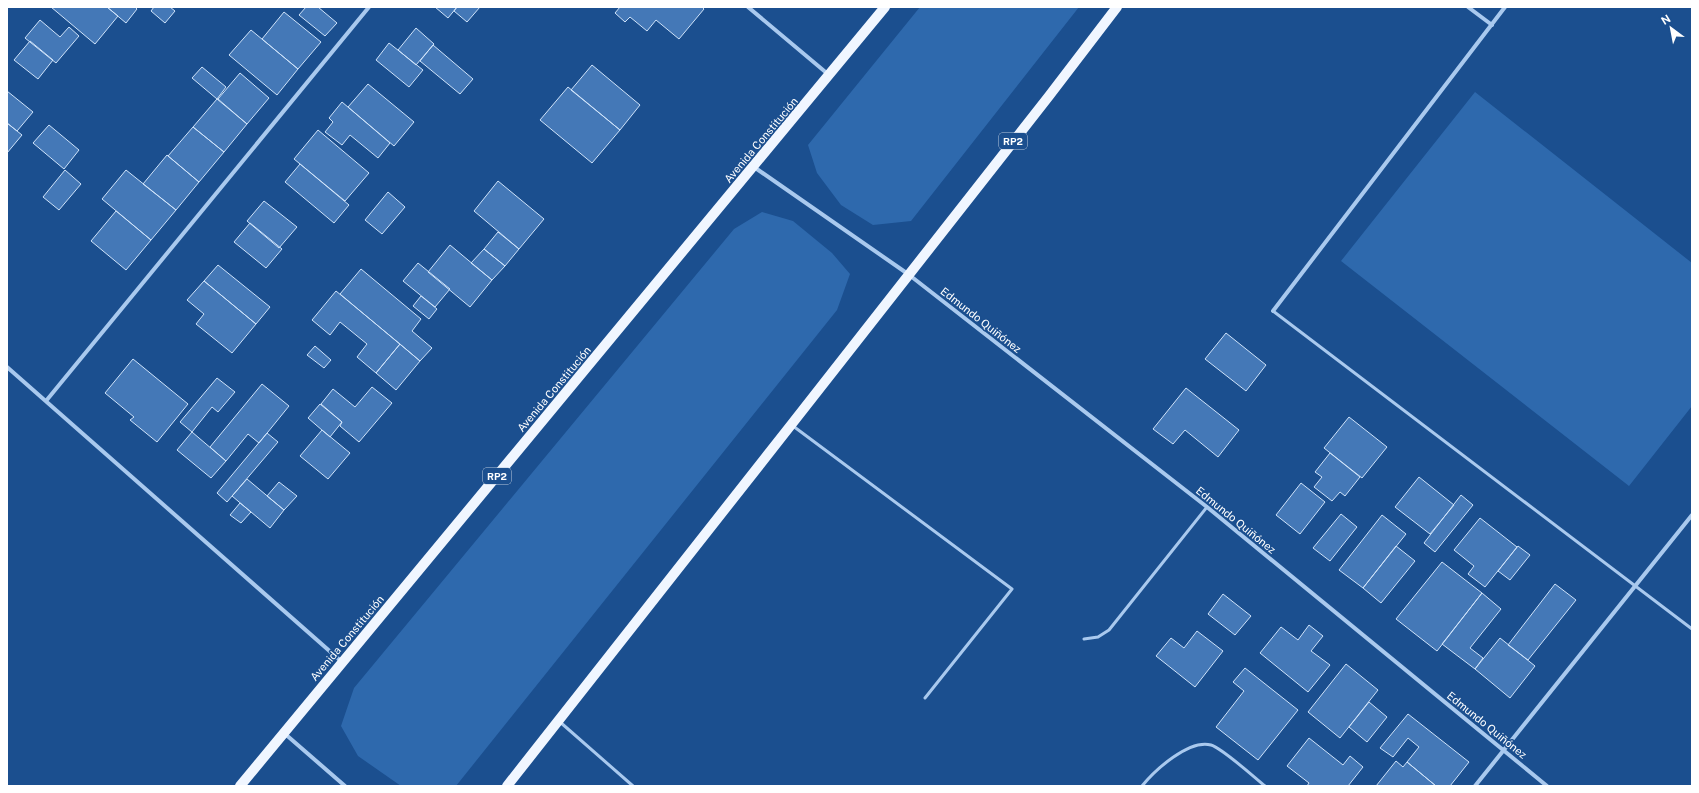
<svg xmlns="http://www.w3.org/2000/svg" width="1699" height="793" viewBox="0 0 1699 793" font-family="'Public Sans',sans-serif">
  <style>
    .green { fill: #2e69ad }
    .building { fill: #4478b7; stroke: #cfe3fa }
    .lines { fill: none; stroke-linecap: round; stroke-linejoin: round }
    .lane { stroke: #a9c9ee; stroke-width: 3 }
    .street { stroke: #a9c9ee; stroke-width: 4 }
    .primary { stroke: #f0f6ff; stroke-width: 10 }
    .labels { text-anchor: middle; stroke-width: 3; stroke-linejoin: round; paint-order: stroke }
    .shield { fill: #1b4f8f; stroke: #bbcadd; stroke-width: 1 }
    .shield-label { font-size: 10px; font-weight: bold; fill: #fff }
    .street-label { font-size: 11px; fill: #fff; stroke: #1b4f8f }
  </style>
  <rect width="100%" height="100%" fill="#1b4f8f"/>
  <path class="green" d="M920,7H1079L911,221L873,225L841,205L817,173L808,145Z
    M1475,92L1692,263V406L1629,486L1341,261Z
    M762,212L793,221L832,253L850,274L837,310L456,786H401L358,756L341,726L354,688L734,229Z"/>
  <path class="building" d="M51,7H107L118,16L95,44Z
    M107,7H135L137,9L126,23Z
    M154,7H170L175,11L165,23L151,11Z
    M306,7H318L337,23L325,36L299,15Z
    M435,7H457L448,18Z
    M457,7H480L467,22L454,11Z
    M620,7H702L704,9L679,39L656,20L647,31L630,17L625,22L615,13Z
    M284,12L321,42L298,69L262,39Z
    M40,20L60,37L69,27L79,36L56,63L25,38Z
    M416,28L434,44L416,65L398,50Z
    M251,30L298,69L277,95L229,55Z
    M30,41L53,60L38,79L14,60Z
    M389,43L423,70L409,87L376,60Z
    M433,45L473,79L460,94L420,61Z
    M592,65L640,105L620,130L571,90Z
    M202,67L226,87L217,99L192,78Z
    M240,73L269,98L247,124L218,99Z
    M368,84L414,122L394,146L348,107Z
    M568,87L620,130L592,163L540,120Z
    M7,91L33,112L17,131L7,123Z
    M217,99L247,124L224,152L193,127Z
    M342,102L390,143L378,158L350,135L342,145L325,132L333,122L329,118Z
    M7,123L22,135L7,153Z
    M49,125L79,150L64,169L33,143Z
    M193,127L224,152L199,182L168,156Z
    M318,130L369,173L345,201L294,159Z
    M167,155L199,182L176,210L143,184Z
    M300,164L349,205L334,223L285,182Z
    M65,170L81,184L59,210L43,197Z
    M126,170L176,210L151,240L102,199Z
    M498,181L544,219L519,249L474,211Z
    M388,192L405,207L382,234L365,220Z
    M264,201L297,227L279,248L247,221Z
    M116,211L151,240L126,270L91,241Z
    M250,223L282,249L266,268L234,242Z
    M498,232L519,249L505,266L484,249Z
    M450,245L492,280L470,307L428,272Z
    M484,249L505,266L492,280L471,263Z
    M418,263L450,289L435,307L403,281Z
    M218,265L270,307L256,324L204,281Z
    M361,269L421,319L412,331L432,348L420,361L340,294Z
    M204,281L256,324L232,353L196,324L204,314L187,300Z
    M336,291L400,344L376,373L357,357L367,344L340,322L330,335L312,320Z
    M421,296L437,309L429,319L413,306Z
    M1226,333L1266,365L1246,391L1205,359Z
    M400,344L420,361L396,390L376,373Z
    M315,346L331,360L324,368L307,355Z
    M133,359L188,404L157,442L130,420L134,417L105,393Z
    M217,378L235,392L218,412L212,407L192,432L180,422Z
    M262,384L289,406L259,443L248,434L226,461L210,447Z
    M372,387L392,403L359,442L340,426L342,422L321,404L333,389L355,407Z
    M1186,388L1239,430L1218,457L1185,430L1173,444L1153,429Z
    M320,404L342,422L330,437L308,418Z
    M1349,417L1387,447L1362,478L1324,448Z
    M322,430L350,453L328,479L300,456Z
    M192,432L226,461L211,478L177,450Z
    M267,433L278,442L227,502L217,493Z
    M1330,453L1360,477L1345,496L1340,492L1332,501L1314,487L1322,477L1315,472Z
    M1419,477L1454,505L1430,534L1395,507Z
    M247,479L284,510L270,528L232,496Z
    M279,482L297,496L284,510L267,496Z
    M1301,483L1325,502L1300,534L1276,515Z
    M1461,495L1473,505L1435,552L1424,543Z
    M240,503L251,512L241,523L230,515Z
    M1341,514L1357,527L1330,561L1313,548Z
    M1382,515L1406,534L1363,588L1339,570Z
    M1480,518L1517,547L1485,587L1468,574L1474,566L1454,550Z
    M1396,546L1415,561L1381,603L1363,588Z
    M1518,546L1530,555L1510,580L1498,571Z
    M1442,562L1482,593L1437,651L1396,619Z
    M1555,584L1576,600L1528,660L1508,645Z
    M1482,593L1501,609L1470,648L1483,658L1475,669L1442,644Z
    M1223,594L1251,616L1235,635L1208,614Z
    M1309,625L1323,636L1311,651L1330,665L1308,692L1260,653L1281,627L1298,640Z
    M1197,631L1223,651L1195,687L1156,656L1171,638L1184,648Z
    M1500,638L1535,666L1510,698L1475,669Z
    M1346,664L1378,690L1340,738L1308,712Z
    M1245,668L1298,710L1258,760L1216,727L1244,691L1233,682Z
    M1369,702L1387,717L1367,742L1349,727Z
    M1408,714L1469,762L1450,786H1436L1407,762L1419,747L1408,738L1393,757L1380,748Z
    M1309,738L1343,765L1350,756L1363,767L1348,786H1307L1309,783L1287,766Z
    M1396,761L1403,767L1407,762L1436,786H1376Z"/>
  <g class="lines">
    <path class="lane" d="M1273,311L1692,629
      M793,426L1012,589L925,698
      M1084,639L1098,637L1109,630L1207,507
      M560,722L633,786
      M1142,786C1155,770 1189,739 1211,745C1222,748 1255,778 1265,786"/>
    <path class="street" d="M748,7L829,75
      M1468,7L1492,25
      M754,167L908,274L1207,507L1547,786
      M1273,311L1505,7
      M7,367L342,662
      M46,401L369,7
      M284,733L345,786
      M1475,786L1692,515"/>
    <path class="primary" d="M240,786L885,7
      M507,786L791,425L1049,96L1117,7"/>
  </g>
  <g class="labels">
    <g class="shield">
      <rect x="999" y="133" width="28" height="16" rx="3"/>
      <rect x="483" y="468" width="28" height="16" rx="3"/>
    </g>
    <g class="shield-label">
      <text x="1013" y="145">RP2</text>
      <text x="497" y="480">RP2</text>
    </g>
    <g class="street-label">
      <text transform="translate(761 140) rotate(-50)" y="4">Avenida Constitución</text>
      <text transform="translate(981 320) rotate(38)" y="4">Edmundo Quiñónez</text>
      <text transform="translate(554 389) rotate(-50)" y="4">Avenida Constitución</text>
      <text transform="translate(1236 520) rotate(39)" y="4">Edmundo Quiñónez</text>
      <text transform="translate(347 638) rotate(-50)" y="4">Avenida Constitución</text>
      <text transform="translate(1487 725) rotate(39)" y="4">Edmundo Quiñónez</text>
    </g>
  </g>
  <rect width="1699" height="793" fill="none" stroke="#ffffff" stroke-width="16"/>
  <g transform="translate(1671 28) rotate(328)" stroke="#1b4f8f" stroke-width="3" paint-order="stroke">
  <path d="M0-3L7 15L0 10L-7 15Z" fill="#ffffff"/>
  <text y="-6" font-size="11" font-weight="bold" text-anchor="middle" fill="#ffffff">N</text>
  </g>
</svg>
